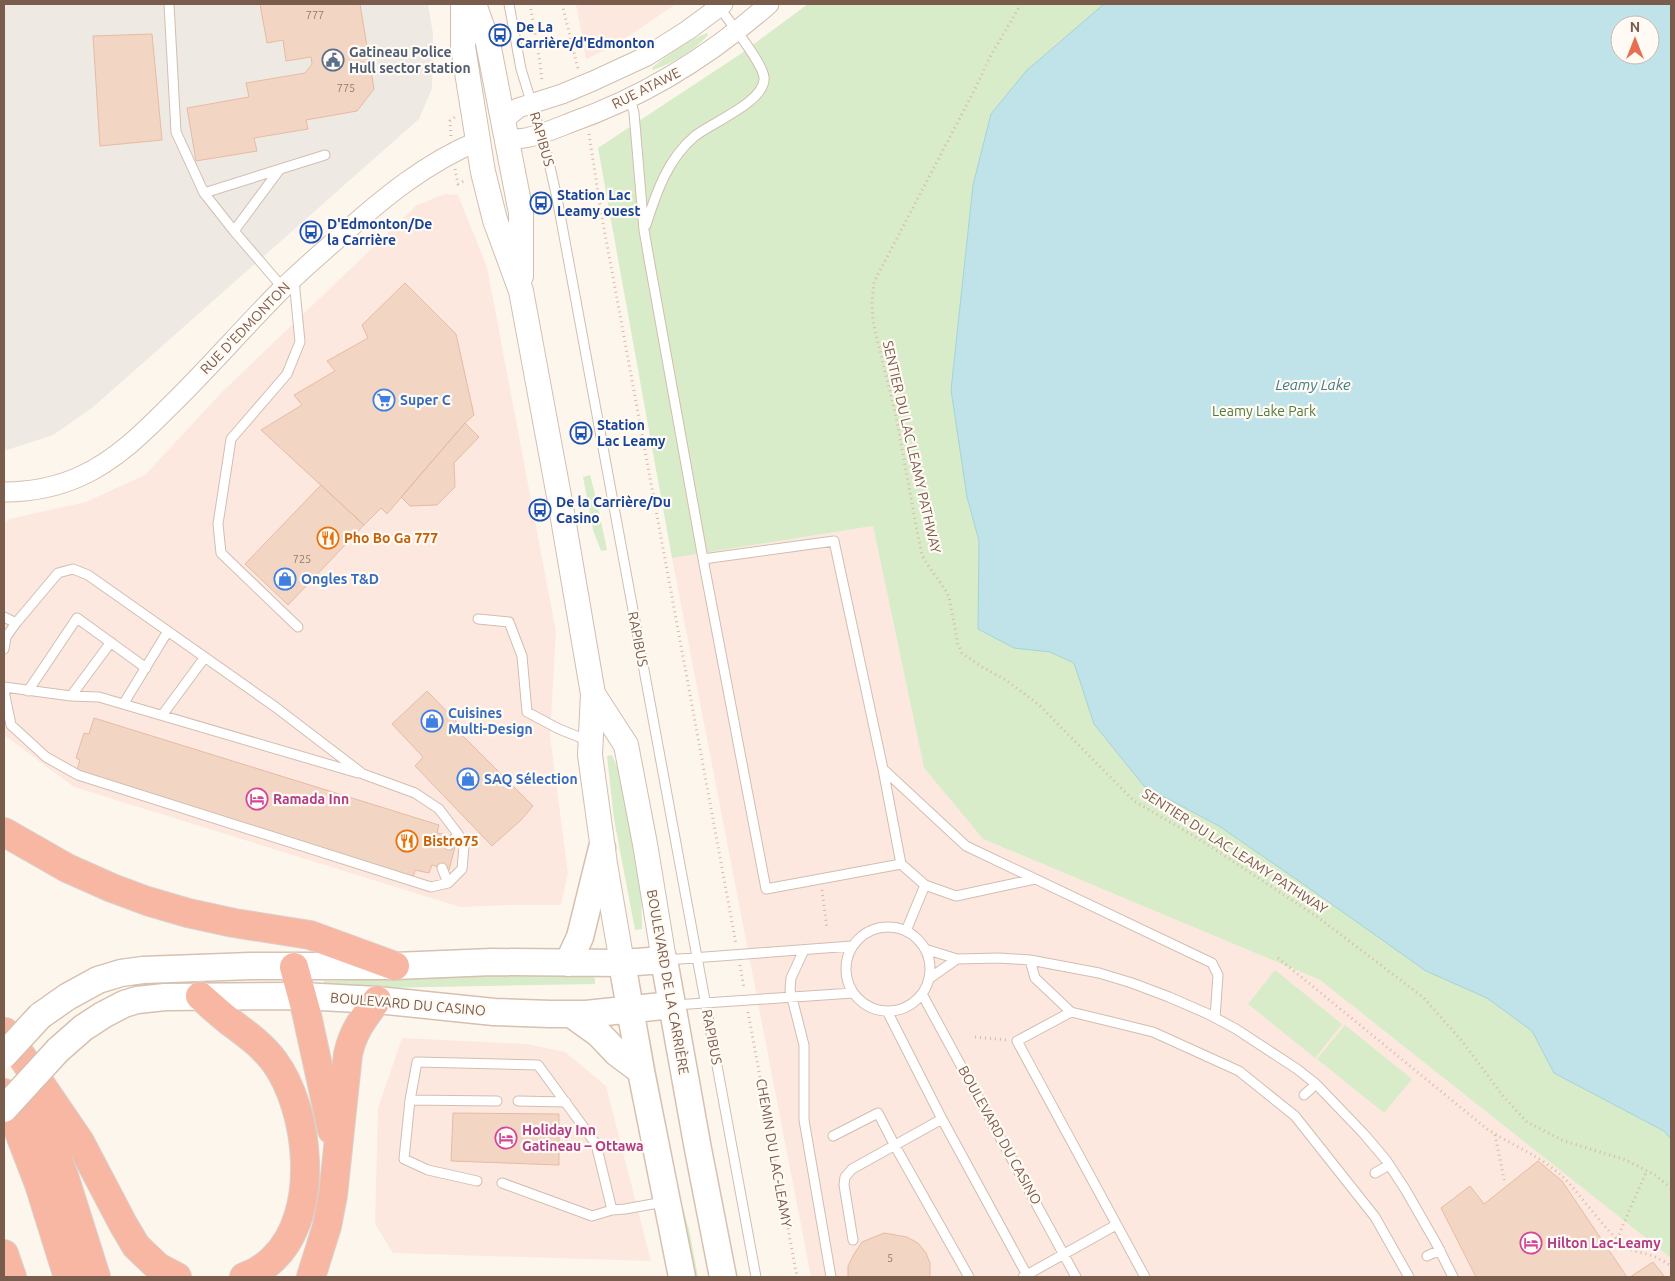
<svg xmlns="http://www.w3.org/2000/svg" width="1675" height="1281" viewBox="0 0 1675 1281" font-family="Ubuntu,sans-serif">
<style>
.commercial{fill:#fde8e0}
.industrial{fill:#efe9e4}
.green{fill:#d8ecc9;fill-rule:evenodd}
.water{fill:#bfe3e8;stroke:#a5d3da;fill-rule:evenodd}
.building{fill:#f3d5c3;stroke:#e6bba3}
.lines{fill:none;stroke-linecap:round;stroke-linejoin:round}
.service-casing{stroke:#d1beb0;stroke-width:11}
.minor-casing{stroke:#d1beb0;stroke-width:21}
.tertiary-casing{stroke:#d1beb0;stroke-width:26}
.secondary-casing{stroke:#d6c0b0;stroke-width:29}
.motorway-casing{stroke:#dad1cd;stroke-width:30}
.path{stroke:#d9b8a5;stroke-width:3;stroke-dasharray:1 4;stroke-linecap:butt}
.service{stroke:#fff;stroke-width:9}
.minor{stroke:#fff;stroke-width:19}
.tertiary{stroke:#fff;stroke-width:24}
.secondary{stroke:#fff;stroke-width:26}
.motorway{stroke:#f7b7a3;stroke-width:28}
.secondary-bridge-casing{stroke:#d6c0b0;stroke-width:29;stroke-linecap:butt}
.secondary-bridge{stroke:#fff;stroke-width:26}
.labels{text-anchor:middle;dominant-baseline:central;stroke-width:4.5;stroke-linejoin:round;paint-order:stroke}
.number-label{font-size:11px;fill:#987a6a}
.transit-label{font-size:14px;font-weight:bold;fill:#164399;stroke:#fffaf3;text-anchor:start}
.service-label{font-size:14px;font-weight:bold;fill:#4e5e75;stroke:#fffaf3;text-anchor:start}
.street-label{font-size:14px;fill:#7a5c4d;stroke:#fffaf3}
.shop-label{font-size:14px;font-weight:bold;fill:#366cbe;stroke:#fffaf3;text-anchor:start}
.park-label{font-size:14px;fill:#537a41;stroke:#fffaf3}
.food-label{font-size:14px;font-weight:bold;fill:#c56008;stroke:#fffaf3;text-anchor:start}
.hotel-label{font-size:14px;font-weight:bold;fill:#b23c85;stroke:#fffaf3;text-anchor:start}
.water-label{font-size:15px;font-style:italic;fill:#437c86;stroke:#fffaf3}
</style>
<rect width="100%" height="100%" fill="#fdf6ec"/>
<path class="commercial" d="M576 4H676L614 46 586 59Z
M445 194 458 195 487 267 556 632 550 736 568 873 561 905H511L460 907 74 787 4 735V523L9 519 86 502 145 475 222 392 417 205Z
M873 526 924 768 983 839 1320 980 1671 1258V1277H811L672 558Z
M402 1038 527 1044 565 1052 606 1086 651 1261 393 1253 375 1224 378 1108Z"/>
<path class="industrial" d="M4 4H428L433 34 432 88 419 119 92 408 53 435 4 451Z"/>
<path class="green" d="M808 4H1671V1258L1320 980 983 839 924 768 873 526 672 558 598 148 739 55ZM1620 25H1650V55H1620Z
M707 33 708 35C694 51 673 63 653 70L652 68C668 54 687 41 707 33Z
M590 475 598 506 607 550 601 551 593 530 583 477Z
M612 755 621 776 641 888 642 929 635 930 614 819 607 756Z
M1275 970 1342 1024 1315 1058 1248 1004Z
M562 974 585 975 595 978V984L377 988 324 984V981Z
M1345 1025 1412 1079 1384 1113 1317 1059Z
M646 1038H650L678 1189 690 1234 698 1277H695Z"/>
<path class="water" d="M1104 4H1671V1139L1664 1131 1554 1073 1532 1031 1487 998 1426 971 1306 886 1219 826 1144 786 1094 724 1074 663 1050 652 1014 648 978 629 979 541 967 497 951 390 973 185 991 114 1026 71ZM1620 25H1650V55H1620Z"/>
<path class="building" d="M260 4H360L374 89 357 111 306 120 308 129 254 138 257 151 196 161 187 108 249 97 246 83 305 73 312 64 311 57 286 61 283 40 267 43Z
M152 34 162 140 100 146 93 36Z
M405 283 456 334 474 415 465 423 387 514 381 508 364 525 261 430 302 405 294 395 335 371 327 361 368 338 362 325Z
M465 423 479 437 454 463 455 487 437 505 410 506 401 497Z
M321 485 364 525 288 605 245 564Z
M427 691 457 722 455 728 533 806 521 820 492 846 415 766 423 757 392 724Z
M94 718 439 825 437 833 447 835 444 843 455 847 449 870 432 865 429 873 415 870 413 878 76 773 80 760 76 758 84 733 89 734Z
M453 1113 559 1114V1165L451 1161Z
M1538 1161 1562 1181 1627 1277H1476L1441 1208 1470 1186 1484 1204Z
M884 1233 907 1237 918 1243 926 1253 930 1263V1277H848V1266L854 1254 862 1242Z
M1653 1262 1665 1277H1630Z"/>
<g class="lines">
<g class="service-casing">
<path id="service" d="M169 4 176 132 204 193 234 231 283 288
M509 4 521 69 547 154 557 198 756 1277
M630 98 634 113 644 230 649 259 703 559 766 889 901 864
M204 193 325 155
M646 225C656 193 668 158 695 136 711 123 767 101 764 77 762 62 729 21 719 7
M234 231 280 169
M294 280 300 342 287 374 231 439 218 524 221 553 298 627
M703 559 834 541 883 769 966 846 1212 963 1218 975 1215 1018
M4 617 16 623
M478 619 509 622 522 656 527 712 559 729 589 741
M4 649 6 637 16 623 58 573 73 569 88 575 274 706 363 774 415 793 439 809 458 834 464 846 462 869 448 883 431 887 78 775 46 757 11 725 4 691
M4 687 71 696 99 697 358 773
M28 691 77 618 146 668
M71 696 111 642
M124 703 168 631
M163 714 205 657
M883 769 901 864 925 885 956 896 1035 879
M449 845 458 834
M442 868 448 883
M846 969a42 42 0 1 1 84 0a42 42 0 1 1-84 0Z
M906 931 925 885
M925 949 957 959 999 958 1030 960 1099 973 1132 983 1169 997 1208 1014 1236 1029 1297 1069 1316 1084 1364 1134 1386 1160 1405 1189 1436 1243 1453 1277
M804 950 791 978 790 990 804 1045V1120L831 1277
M666 960 852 946
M1030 960 1035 978 1071 1012
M930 978 957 959
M922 994 1076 1277
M675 1005 853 993
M887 1011 942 1119 1028 1277
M1304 1095 1316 1084
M410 1100 497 1101
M518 1101 566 1102
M833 1136 878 1113 895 1146 969 1277
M1375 1173 1389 1165
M477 1181 428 1170 404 1159 410 1100 417 1062 538 1065 596 1144 612 1210
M502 1183 592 1216 612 1210 625 1209 664 1202
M853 1240 844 1185 845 1177 852 1169 942 1119
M1427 1256 1440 1250
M1023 1277 1116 1225
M1145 1277 1017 1041 1071 1012 1153 1032 1239 1071 1295 1116 1375 1217 1409 1277"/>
</g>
<g class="minor-casing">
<path id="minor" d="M503 121 518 108 562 94 593 81 647 56 688 30 723 4
M507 139C513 139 519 139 525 138 541 135 557 128 572 122 646 96 711 55 769 4
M4 492C30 492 57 487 81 476 116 460 143 433 170 406 209 368 244 327 283 288 302 270 322 252 342 235 384 197 426 163 478 141"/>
</g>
<g class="tertiary-casing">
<path id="tertiary" d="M463 4V47L483 172 495 220 521 291 561 507 593 694 590 755 605 864 622 963
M474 4 488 43 521 213V276
M593 694 626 745 645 844 664 960"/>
</g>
<g class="secondary-casing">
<path id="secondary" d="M568 963 580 937 602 848
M622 963 641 1071 682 1277
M571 1014 599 1034 617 1053 641 1071
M40 1016 67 997 98 980 121 973 143 970 251 966H395L492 962 622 963 664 960 698 1149 723 1277
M58 1050 83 1028 103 1015 124 1004 137 1000 165 997 302 996 377 1000 494 1012 550 1014H586L672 1005"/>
</g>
<g class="motorway-casing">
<path id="motorway" d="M4 832 67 868 112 888 147 901 188 913 234 923 310 935 395 966
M294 967 306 1011 332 1130
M200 996C209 1004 219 1013 229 1021 245 1033 261 1044 274 1061 310 1110 321 1214 273 1259 265 1267 255 1273 244 1277
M5 1032 80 1142 123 1224 136 1246 158 1267 177 1277
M32 1092 65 1179 96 1277
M4 1093 39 1184 68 1277
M4 1254 12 1277
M311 1277 327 1226 333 1195 348 1054C353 1031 363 1019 377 1000"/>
</g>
<path class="path" d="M530 4 540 63 542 82
M562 4 578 69
M1021 4 990 57 974 91 874 282 872 302 873 322 896 416 919 541 922 555 927 564 945 589 949 597 958 644 962 653 982 667 1006 680 1038 704 1134 801 1199 839 1319 918 1424 998 1462 1041 1503 1096 1527 1122 1564 1141 1626 1160 1655 1175 1671 1188
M589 134 601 212 736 944
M451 136 450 121 455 117
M455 169 458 184 466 180
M822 890 827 929
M1278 958 1487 1129C1513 1146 1544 1157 1567 1181 1587 1203 1603 1228 1626 1247 1631 1251 1640 1252 1647 1254 1656 1257 1664 1261 1671 1266
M740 965 744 989
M748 1012 797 1277
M975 1037 1007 1040
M1495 1135 1505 1184
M1617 1239 1647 1170"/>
<use href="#service" class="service"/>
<use href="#minor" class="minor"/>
<use href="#tertiary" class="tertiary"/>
<use href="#secondary" class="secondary"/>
<use href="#motorway" class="motorway"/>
<g class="secondary-bridge-casing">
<path id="secondary-bridge" d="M4 1055 40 1016
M4 1109 58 1050"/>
</g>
<use href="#secondary-bridge" class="secondary-bridge"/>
</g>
<defs>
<g id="bus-ring" transform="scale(1.125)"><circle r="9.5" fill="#fffaf3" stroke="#1a4fb4" stroke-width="1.5"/><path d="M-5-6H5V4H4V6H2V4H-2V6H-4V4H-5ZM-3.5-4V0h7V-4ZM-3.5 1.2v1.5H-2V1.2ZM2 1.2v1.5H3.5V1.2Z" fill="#1a4fb4"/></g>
<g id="civic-ring" transform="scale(1.125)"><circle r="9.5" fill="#fffaf3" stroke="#5c6f8a" stroke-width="1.5"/><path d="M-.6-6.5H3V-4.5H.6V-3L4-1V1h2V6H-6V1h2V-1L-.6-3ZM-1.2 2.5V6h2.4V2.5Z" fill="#5c6f8a"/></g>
<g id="supermarket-ring" transform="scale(1.125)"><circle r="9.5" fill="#fffaf3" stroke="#3f7fe0" stroke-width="1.5"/><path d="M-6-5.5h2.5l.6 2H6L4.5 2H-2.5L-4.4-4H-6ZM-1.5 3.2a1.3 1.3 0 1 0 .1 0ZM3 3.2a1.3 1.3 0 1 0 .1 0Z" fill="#3f7fe0"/></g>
<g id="restaurant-ring" transform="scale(1.125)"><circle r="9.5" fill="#fffaf3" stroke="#e8710a" stroke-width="1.5"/><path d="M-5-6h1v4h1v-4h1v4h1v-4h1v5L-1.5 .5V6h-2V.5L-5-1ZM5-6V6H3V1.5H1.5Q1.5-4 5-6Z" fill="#e8710a"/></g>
<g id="shop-ring" transform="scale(1.125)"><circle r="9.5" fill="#fffaf3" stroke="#3f7fe0" stroke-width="1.5"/><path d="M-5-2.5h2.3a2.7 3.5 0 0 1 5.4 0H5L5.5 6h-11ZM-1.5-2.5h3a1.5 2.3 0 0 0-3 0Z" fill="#3f7fe0"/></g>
<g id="hotel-ring" transform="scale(1.125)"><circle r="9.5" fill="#fffaf3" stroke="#d1479c" stroke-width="1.5"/><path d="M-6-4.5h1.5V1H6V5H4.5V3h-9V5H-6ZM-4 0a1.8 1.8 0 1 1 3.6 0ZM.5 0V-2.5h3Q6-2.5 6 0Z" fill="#d1479c"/></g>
</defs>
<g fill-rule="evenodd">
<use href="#bus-ring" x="500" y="35"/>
<use href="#civic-ring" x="333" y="60"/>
<use href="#bus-ring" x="541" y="203"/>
<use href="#bus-ring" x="311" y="232"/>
<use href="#supermarket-ring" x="384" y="400"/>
<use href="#bus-ring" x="581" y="433"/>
<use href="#bus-ring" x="540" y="510"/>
<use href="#restaurant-ring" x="328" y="538"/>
<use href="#shop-ring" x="285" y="579"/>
<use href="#shop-ring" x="432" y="721"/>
<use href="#shop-ring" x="468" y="779"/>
<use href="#hotel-ring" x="257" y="799"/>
<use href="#restaurant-ring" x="407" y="841"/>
<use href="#hotel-ring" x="506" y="1138"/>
<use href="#hotel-ring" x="1531" y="1243"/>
</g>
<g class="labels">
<g class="number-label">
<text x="315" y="15">777</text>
<text x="346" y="88">775</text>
<text x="302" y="559">725</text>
<text x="890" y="1258">5</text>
</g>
<g class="transit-label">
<text x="516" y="27">De La<tspan x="516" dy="16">Carrière/d'Edmonton</tspan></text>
<text x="557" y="195">Station Lac<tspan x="557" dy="16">Leamy ouest</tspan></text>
<text x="327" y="224">D'Edmonton/De<tspan x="327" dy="16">la Carrière</tspan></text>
<text x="597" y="425">Station<tspan x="597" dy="16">Lac Leamy</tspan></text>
<text x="556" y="502">De la Carrière/Du<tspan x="556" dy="16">Casino</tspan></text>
</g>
<g class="service-label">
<text x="349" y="52">Gatineau Police<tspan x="349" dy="16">Hull sector station</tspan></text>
</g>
<g class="street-label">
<text transform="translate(646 88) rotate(-27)">RUE ATAWE</text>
<text transform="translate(542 139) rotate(74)">RAPIBUS</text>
<text transform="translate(245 328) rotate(-46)">RUE D'EDMONTON</text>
<text transform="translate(912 447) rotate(77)">SENTIER DU LAC LEAMY PATHWAY</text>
<text transform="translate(638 639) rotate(79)">RAPIBUS</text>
<text transform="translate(1235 851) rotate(33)">SENTIER DU LAC LEAMY PATHWAY</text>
<text transform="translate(668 982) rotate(80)">BOULEVARD DE LA CARRIÈRE</text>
<text transform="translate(408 1004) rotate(5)">BOULEVARD DU CASINO</text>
<text transform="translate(712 1037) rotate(79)">RAPIBUS</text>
<text transform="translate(1000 1135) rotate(61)">BOULEVARD DU CASINO</text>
<text transform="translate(774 1153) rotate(80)">CHEMIN DU LAC-LEAMY</text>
</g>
<g class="shop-label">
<text x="400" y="400">Super C</text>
<text x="301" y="579">Ongles T&amp;D</text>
<text x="448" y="713">Cuisines<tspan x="448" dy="16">Multi-Design</tspan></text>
<text x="484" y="779">SAQ Sélection</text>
</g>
<g class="park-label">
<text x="1264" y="411">Leamy Lake Park</text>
</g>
<g class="food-label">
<text x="344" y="538">Pho Bo Ga 777</text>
<text x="423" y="841">Bistro75</text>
</g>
<g class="hotel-label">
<text x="273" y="799">Ramada Inn</text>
<text x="522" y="1130">Holiday Inn<tspan x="522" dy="16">Gatineau – Ottawa</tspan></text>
<text x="1547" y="1243">Hilton Lac-Leamy</text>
</g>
<g class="water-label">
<text x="1313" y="384">Leamy Lake</text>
</g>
</g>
<rect width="1675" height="1281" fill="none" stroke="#7a5c4d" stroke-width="10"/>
<g transform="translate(1635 40)"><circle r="24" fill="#fffaf3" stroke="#cabbb1"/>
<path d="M0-4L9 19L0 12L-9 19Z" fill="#e76f51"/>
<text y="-8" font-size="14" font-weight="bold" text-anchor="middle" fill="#7a5c4d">N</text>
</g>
</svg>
